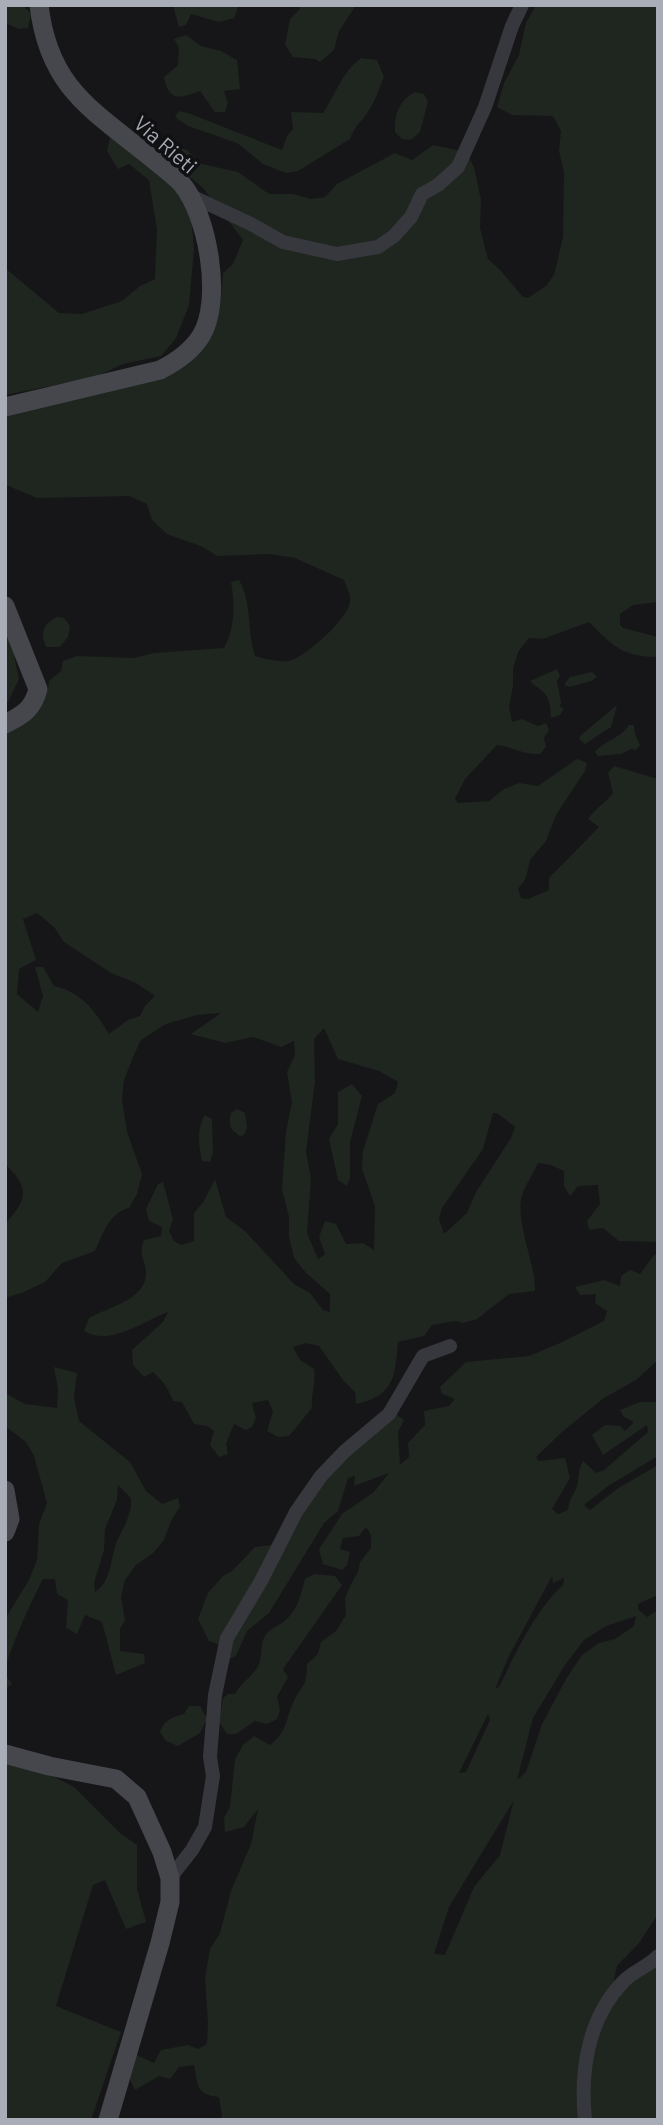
<svg xmlns="http://www.w3.org/2000/svg" width="663" height="2125" viewBox="0 0 663 2125" font-family="Barlow,sans-serif">
<style>
.green{fill:#1e261f;fill-rule:evenodd}
.lines{fill:none;stroke-linecap:round;stroke-linejoin:round}
.street{stroke:#37383d;stroke-width:14}
.secondary{stroke:#45474d;stroke-width:19}
.labels{text-anchor:middle;dominant-baseline:central;stroke-width:7;stroke-linejoin:round;paint-order:stroke}
.street-label{font-size:21px;fill:#a8adb8;stroke:#111113}
</style>
<rect width="100%" height="100%" fill="#161618"/>
<path class="green" d="M5 5H23L31 14 28 28 19 29 5 23Z
M173 5H239L234 18 219 22 191 14 186 25 179 27Z
M298 5H356L339 31 334 50 320 62 315 59 293 57 285 45 290 19 300 9Z
M536 5H658V602L633 605 620 614V625L623 628 658 637V657C622 657 613 646 589 622L543 639 529 638 518 652 513 669V686L509 707 512 722 522 719 538 726 546 723 549 730 544 738 546 747 540 754C525 755 512 747 497 745L465 779 455 799 458 803 489 801 504 789 519 783 538 786 577 759 587 763 585 771 556 815 546 841 530 860 526 878 518 889 521 898 528 899 549 890V878L599 827 588 819C595 808 606 803 613 793L608 773 614 766 658 779V1242L619 1241 603 1228 589 1230 587 1221 600 1204 598 1185 578 1186 570 1196 564 1186V1171L551 1165 538 1163C534 1173 527 1182 523 1192 513 1219 536 1262 535 1291L509 1294 477 1319 463 1323 456 1321 432 1325 424 1336 398 1342C395 1377 394 1396 356 1404L355 1392 343 1380 319 1346 306 1343 293 1347 300 1360 314 1369C316 1383 311 1394 312 1408L289 1436 278 1437 267 1431 273 1411 268 1400 252 1403 256 1418 252 1427 246 1430 234 1424 226 1444 228 1454 219 1457 210 1445 214 1431 207 1426 194 1424 182 1402 173 1401C168 1388 163 1381 153 1372L144 1377 133 1365 132 1350 163 1322 168 1312C143 1321 110 1347 84 1331L89 1318C108 1307 147 1300 146 1272 145 1258 138 1256 144 1240L161 1236 162 1227 149 1221 146 1209 158 1184 163 1182 173 1219 169 1231 174 1241 181 1245 194 1241V1213L204 1201 215 1179 226 1217 245 1231 294 1284 310 1293 323 1310 330 1312V1294L306 1273 294 1258 289 1237V1217L282 1190 286 1132 292 1102 287 1072 295 1055 294 1041 281 1047 253 1037 225 1043 191 1034 221 1013 197 1015 166 1024 141 1040 133 1057 124 1080 122 1099 127 1132 142 1174 137 1194 129 1208C109 1213 103 1234 95 1251L62 1263 45 1282 24 1292 5 1298V1224C27 1199 31 1189 5 1164V731C25 718 47 708 49 681L61 671 63 661 77 656 134 658 154 653 224 648C235 628 235 604 231 582L239 580C252 601 247 631 255 656 265 659 277 662 288 661 304 659 350 617 350 601 351 595 346 586 344 580L295 558 269 554 217 556 203 547 167 534 152 520 147 504 129 496 37 498 6 485 5 415 205 346C221 324 221 299 223 273L233 264 243 240 203 188 165 156 176 146 187 150 202 164 238 172 269 194H293L311 199 325 197 337 184 395 153 412 160 433 145 466 152 474 167 481 200 480 228 488 259 501 271 523 297 528 298 546 286 554 275 563 237 564 172 559 151 561 131 553 116 512 115 497 107 504 83 519 55 526 23ZM37 913 54 927 64 942 111 973 136 983 155 996 145 1006 140 1016 128 1020 109 1034C94 1010 83 993 54 986L43 967H35L43 996 38 1012 17 994 19 969 36 960 23 919ZM324 1028 338 1059 379 1071 398 1082 395 1093 378 1104 363 1151 362 1169 375 1206 374 1250 363 1243 346 1244 336 1224 325 1221 319 1237 325 1254 318 1259 307 1233 311 1179 306 1152 315 1081 314 1039ZM493 1113H497L515 1127 511 1138 476 1192 467 1213 444 1234 439 1219 442 1208 483 1149Z
M186 35 201 46 221 51 237 60 240 89 224 91 228 103 225 112H215L200 91C180 98 169 103 164 77L178 65 179 48 174 39Z
M361 58 377 60 384 77C379 88 376 100 369 110 363 121 354 126 350 139L298 171 286 173 263 164 237 143 188 126 175 117 179 111 188 113 282 150 287 136 293 129 291 112 323 113C336 94 342 72 361 58Z
M415 92 424 94 428 102 420 132 411 140 402 139 395 132C394 115 399 100 415 92Z
M110 137 169 179 191 215 194 249 189 305 176 338 161 356 123 364 95 377 5 395V268L59 313 82 314 122 301 140 286 155 279 157 230 149 180 129 164 118 169 107 151Z
M57 617 64 618 70 626 68 637 60 647H46C40 632 43 624 57 617Z
M5 635 11 641 19 679 8 702 5 703Z
M557 669 560 676 557 681 561 702 560 706 564 709 560 715 551 718C550 709 551 701 545 694 540 688 535 687 530 681Z
M592 672 597 677 591 681 570 687 564 685 570 677Z
M617 705 611 727 585 744 580 740V736Z
M629 725H634L635 734 640 745 636 750 631 749 621 754 598 756 595 752C605 740 621 738 629 725Z
M352 1084 362 1096 350 1142V1178L347 1186 338 1180 329 1139 338 1124V1092Z
M237 1109 245 1113 247 1127 244 1135 240 1136C230 1130 228 1124 231 1113Z
M205 1115 212 1119 213 1152 210 1162 202 1161C199 1146 196 1129 205 1115Z
M658 1254V1360L636 1380 604 1398 562 1432 536 1457 539 1461 565 1458 570 1478 552 1509 558 1514 568 1510C569 1500 572 1497 576 1489 580 1479 577 1471 583 1461L596 1473 604 1470 648 1432 647 1425 603 1455 592 1435 605 1425 620 1426 625 1431 634 1422 624 1417 620 1410 640 1402H658V1456L608 1486 584 1505 590 1510 617 1489 658 1465V1534L655 1538 658 1537V1595L638 1604V1609L647 1617 658 1610V1914L639 1943 617 1966 614 1980 625 1985 658 1963V2120H219L222 2116 219 2097C196 2095 198 2085 194 2065L179 2067 170 2079 159 2076 135 2090 128 2076 134 2054 154 2063 161 2050 188 2045 198 2049 207 2044 208 2023 205 1978 210 1949 220 1933 231 1891 251 1844 258 1809 244 1827 225 1832 224 1818 230 1807 235 1759 243 1745 254 1736 270 1745C288 1731 285 1719 294 1701 304 1681 306 1689 307 1664L318 1654 321 1642 336 1631 346 1615 345 1599 350 1586 358 1572 360 1562 371 1548V1535L366 1527 359 1536 343 1538 340 1549 350 1552 347 1565 342 1570 323 1564 319 1549 342 1514 374 1492 389 1473 354 1486 355 1476 348 1478 338 1511 324 1523 269 1613 247 1631 236 1656 229 1659 223 1646 209 1641 198 1619 208 1593 223 1576 232 1571 255 1547 271 1545 290 1525 326 1460 333 1455 396 1414 404 1420 398 1432 400 1465 409 1457 408 1443 425 1425 424 1411 449 1406 455 1399 442 1394 440 1387 466 1362 529 1356 560 1343 604 1321 607 1311 595 1303 596 1294 580 1295 575 1287 604 1280 620 1286 621 1276 630 1270 640 1274 654 1255ZM552 1576 553 1583 564 1578 563 1585C535 1611 516 1652 499 1687L495 1689 509 1656ZM636 1616 634 1626 615 1639 599 1643 582 1655 566 1679 542 1724 526 1772 517 1780 533 1718 565 1665 584 1640 606 1626ZM488 1714 490 1720 466 1772 459 1773ZM514 1800 500 1855 474 1887 445 1955 434 1954 449 1907Z
M54 1367 77 1373 74 1397 79 1421 130 1462 146 1491 162 1504 178 1498 180 1506 171 1521 164 1540 153 1553 136 1565 125 1580 121 1597 125 1620 120 1629V1651L144 1654 145 1663 116 1675 102 1622 85 1615 77 1634 66 1628 68 1600 57 1594 55 1579H43C35 1594 3 1661 6 1674 7 1678 10 1681 12 1684L5 1689V1619L29 1580 37 1560 39 1524 47 1503 34 1456 26 1442 5 1426V1393L25 1404 57 1408 58 1389ZM118 1485 131 1498C132 1515 124 1526 117 1541 110 1559 112 1581 95 1592L94 1583 104 1550 105 1529 117 1500Z
M314 1574 335 1576 342 1585 283 1669 288 1677 277 1697 280 1710 277 1719 267 1724 255 1721 236 1734H227L219 1722 223 1698 228 1694H235C242 1681 253 1677 259 1664 263 1654 259 1641 268 1632 272 1628 278 1626 282 1623 298 1611 300 1597 305 1579Z
M189 1706H200L207 1719 200 1733 178 1746 166 1741 160 1732C164 1720 172 1717 184 1714Z
M5 1762 45 1772 74 1787 120 1833 137 1845V1889L146 1922 126 1929 105 1880 93 1885 56 2006 121 2032 91 2120H5Z"/>
<g class="lines">
<path class="street" d="M189 195 251 224 283 242 337 254 378 247 394 236 411 217 422 194 438 185 458 167 485 107 512 26 522 5
M170 1878 192 1850 205 1827 213 1776 210 1757 215 1695 227 1638 261 1581 296 1512 321 1476 345 1451 389 1414 423 1356 450 1346
M585 2120C580 2071 588 2018 623 1982 633 1971 648 1967 658 1956"/>
<path class="secondary" d="M5 407 160 370C176 362 191 352 201 336 223 301 208 214 181 183 170 172 156 162 144 152 87 107 48 83 39 5
M5 606 38 689C33 709 23 715 5 724
M5 1490 10 1519 5 1532
M5 1754 49 1766 116 1779 137 1797 162 1852 170 1878V1902L160 1943 108 2120"/>
</g>
<g class="labels">
<g class="street-label">
<text transform="translate(166 144) rotate(41)">Via Rieti</text>
</g>
</g>
<rect width="663" height="2125" fill="none" stroke="#a8adb8" stroke-width="14"/>
</svg>
